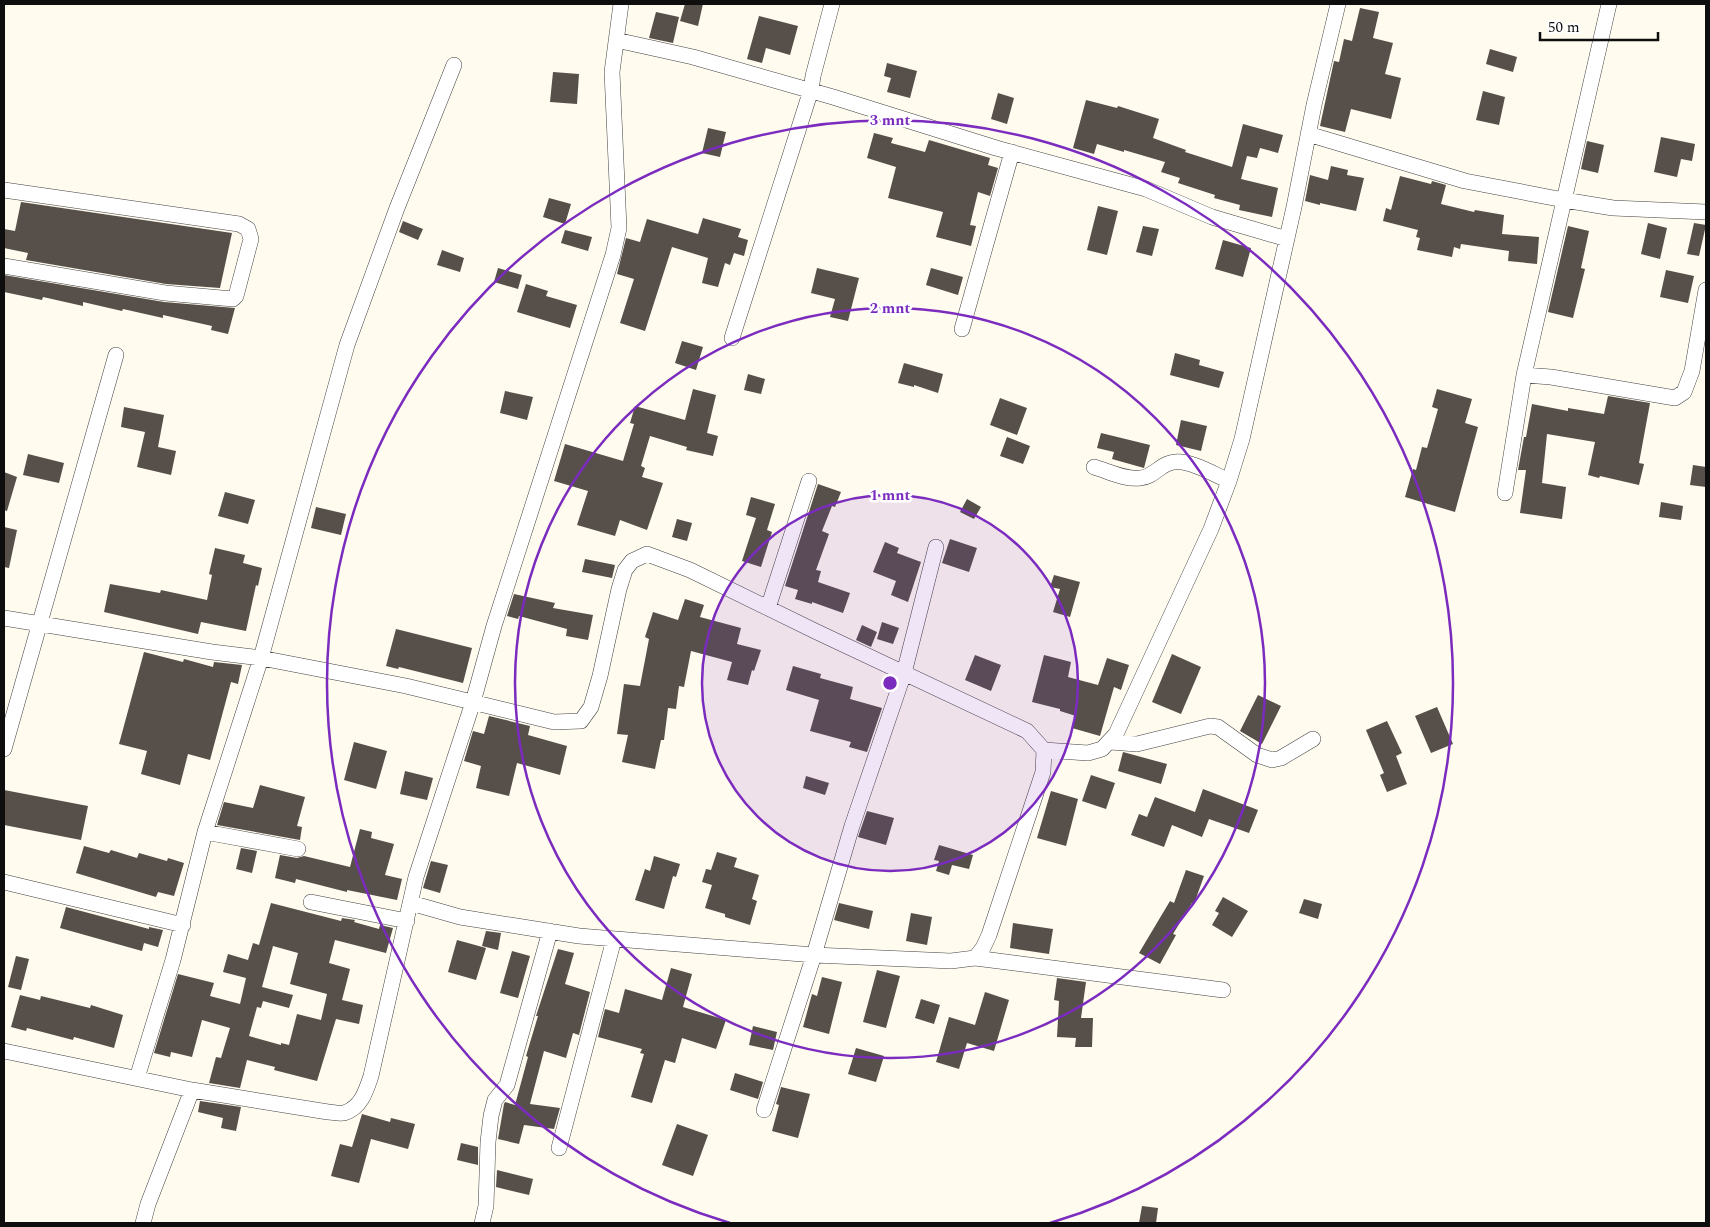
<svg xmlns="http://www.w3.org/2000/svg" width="1710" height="1227" viewBox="0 0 1710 1227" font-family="Spectral,serif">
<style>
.building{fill:#574f4a;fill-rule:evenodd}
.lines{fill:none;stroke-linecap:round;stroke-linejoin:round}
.minor-casing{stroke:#414141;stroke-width:16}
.minor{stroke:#fff;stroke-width:15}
.ring{fill:none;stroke:#7b2cbf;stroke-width:2.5}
.centre{fill:#7b2cbf;stroke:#fff;stroke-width:2.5}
.ring-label{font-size:15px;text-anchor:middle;font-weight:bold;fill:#7b2cbf;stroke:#fff;stroke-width:5;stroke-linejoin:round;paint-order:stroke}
</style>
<rect width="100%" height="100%" fill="#fffbef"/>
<path class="building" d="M685 4H703L698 26 680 21Z
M1360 8 1379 12 1373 38 1393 43 1385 74 1401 78 1391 119 1351 109 1345 132 1320 126 1334 61 1339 62 1344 39 1352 41Z
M656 12 679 17 673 43 649 38Z
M759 16 798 26 790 55 766 48 762 63 747 59Z
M1490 49 1517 57 1513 72 1486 64Z
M887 63 917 71 910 98 887 92 891 78 884 76Z
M553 72 579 74 577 104 550 102Z
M1483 91 1505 97 1499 125 1476 120Z
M998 93 1014 98 1007 124 991 119Z
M1086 100 1117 108 1118 106 1159 119 1153 138 1186 150 1185 152 1232 167 1243 124 1283 135 1278 153 1260 148 1257 158 1247 156 1241 179 1278 188 1272 217 1239 210 1240 205 1214 198 1215 195 1178 183 1180 178 1161 172 1165 162 1124 150V152L1097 144 1094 154 1073 148Z
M708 128 726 132 720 157 702 153Z
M874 133 893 138 891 143 925 152 929 140 990 158 988 165 998 168 990 196 978 192 970 225 976 226 971 246 936 237 943 212 888 198 896 167 867 158Z
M1661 137 1695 144 1692 161 1681 159 1677 177 1654 172Z
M1587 141 1604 145 1598 173 1581 169Z
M1331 166 1348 170 1347 175 1364 178 1356 211 1320 203V205L1305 201 1310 175 1328 180Z
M1400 176 1431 184 1432 181 1446 185 1441 204 1474 212 1475 210 1504 215 1502 234 1539 237 1537 264 1508 261 1509 251 1461 244 1460 249 1454 247 1452 257 1417 250 1420 238 1416 237 1418 230 1383 221 1386 208 1391 210Z
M549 198 571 204 565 224 543 217Z
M21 202 232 233 220 288 166 284 26 260 28 253 4 248V229L15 231Z
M1098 206 1118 211 1107 255 1087 250Z
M703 218 741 229 738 237 748 240 744 256 734 253 730 265 725 263 718 287 702 283 708 258 672 247 645 331 620 323 634 279 617 274 626 238 640 242 647 219 698 234Z
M403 221 423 229 418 240 399 232Z
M1648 223 1667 228 1660 259 1641 254Z
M1694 223 1706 225 1699 256 1687 254Z
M1143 226 1159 229 1152 256 1136 252Z
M1568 226 1589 231 1581 268 1585 269 1573 318 1548 312Z
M565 230 592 237 588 251 561 243Z
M1223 240 1251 248 1243 277 1215 269Z
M442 250 464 258 460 272 437 265Z
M498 268 522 275 518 289 494 282Z
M817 268 859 278 848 321 830 317 835 299 811 293Z
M931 268 963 277 958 295 926 285Z
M1666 270 1694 276 1688 303 1660 297Z
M4 275 164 302 235 308 228 334 211 330 212 326 163 315V318L123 309 122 311 83 302V306L43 297 42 300 4 292Z
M526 284 548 291 546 296 577 305 570 328 517 312Z
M682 341 703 347 696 370 675 363Z
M1175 353 1200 360 1199 365 1224 372 1219 388 1170 375Z
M904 363 943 374 938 393 914 385V387L898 383Z
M748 374 765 379 761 394 744 390Z
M693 389 716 395 707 433 718 436 713 456 686 450 687 447 650 436 641 466 645 468 642 477 663 483 647 530 620 520 615 536 577 525 588 491 554 481 565 444 623 461 634 424 630 423 635 406 685 420Z
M1437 389 1472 399 1465 423 1478 427 1455 512 1405 497 1413 469 1416 470 1422 447 1427 448 1438 409 1432 407Z
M505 391 533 397 527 420 500 413Z
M1608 396 1650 403 1639 463 1644 464 1639 485 1600 476 1599 478 1588 475 1595 442 1547 434 1542 483 1566 487 1562 519 1520 513 1526 470H1518L1524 437H1526L1532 404 1568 411V408L1604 414Z
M1000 398 1027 408 1017 435 990 425Z
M124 407 164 415 158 447 176 451 171 475 137 467 145 432 121 427Z
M1181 420 1207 426 1201 451 1176 445Z
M1101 433 1150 445 1144 468 1112 459 1114 452 1097 448Z
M1007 437 1030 446 1023 464 1000 456Z
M28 454 64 463 59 483 23 475Z
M1693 465 1706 467V487L1690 485Z
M4 472 17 477 7 511 4 510Z
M818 484 841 492 835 507 832 506 822 531 829 534 816 570 821 571 818 582 850 593 843 613 812 602V604L795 599 798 590 785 586Z
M225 492 255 500 248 524 218 516Z
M751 497 775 504 767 530 772 532 761 567 742 561 756 518 746 515Z
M967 499 981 507 974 519 960 512Z
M1661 502 1683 506 1681 520 1659 517Z
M316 507 346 514 341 535 311 528Z
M677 519 692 523 687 541 672 537Z
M4 527 17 530 9 568 4 567Z
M950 539 977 548 969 572 942 563Z
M885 542 899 548 897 553 921 562 908 602 891 595 896 581 873 572Z
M215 548 245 555 243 563 262 568 258 586 256 585 246 631 201 622 198 634 104 612 110 584 160 593 161 590 207 600 212 575 209 574Z
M585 559 615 565 612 578 582 572Z
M1054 575 1080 582 1070 617 1053 612 1060 589 1050 587Z
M514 594 555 603 553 608 593 615 588 640 566 636 567 629 519 616 518 619 507 616Z
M685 599 704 605 700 617 741 628 737 644 761 650 754 671 752 670 748 685 727 680 732 662 691 651 684 687 679 686 676 709 668 708 664 740H661L655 769 622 762 628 735 617 734 624 684 640 686 649 639 645 637 653 612 678 620Z
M882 622 899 628 893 644 877 639Z
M862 625 877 632 871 647 856 640Z
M396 629 472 648 463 683 399 667 398 669 386 666Z
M144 652 183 662 184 659 213 667 214 662 242 665 238 684 231 682 210 760 188 754 180 785 141 774 147 751 119 744Z
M1172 654 1201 667 1181 714 1152 702Z
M975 655 1001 665 991 691 965 680Z
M1044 655 1071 662 1068 677 1098 685 1107 658 1129 665 1121 690 1114 687 1100 736 1072 728 1076 716 1060 711V709L1032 702Z
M793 666 821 674 820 678 853 687 850 699 882 708 867 752 849 747 851 742 810 731 819 700 786 690Z
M1258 695 1281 706 1262 744 1240 731Z
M1437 707 1453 744 1431 753 1415 716Z
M489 716 530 726 528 735 567 746 560 775 517 763 509 796 476 788 481 766 464 761 473 731 484 734Z
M1387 721 1402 753 1396 756 1407 784 1387 792 1380 775 1384 773 1366 730Z
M354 742 387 751 376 789 344 780Z
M1123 752 1167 764 1161 784 1118 771Z
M405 771 433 778 427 800 400 794Z
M1091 775 1115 783 1106 809 1082 801Z
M806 776 829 783 825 795 803 788Z
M260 785 305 797 297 826 302 827 300 840 217 825 224 802 253 808Z
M1203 789 1258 810 1249 833 1209 819 1202 837 1172 825 1164 847 1131 835 1139 814 1147 817 1155 797 1195 812Z
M4 790 88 806 81 840 4 825Z
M1051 791 1078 799 1066 846 1037 838Z
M867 811 894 818 886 845 858 837Z
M360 829 372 832 371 838 394 844 385 875 402 879 397 900 347 890V892L296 879 295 883 275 878 280 855 297 858 304 856 350 867Z
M939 845 973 855 969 869 952 865 949 875 936 871 939 861 934 860Z
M84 846 109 853 111 850 137 858 139 853 167 861 168 858 184 863 174 896 158 892 156 897 76 873Z
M241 848 257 851 252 873 236 869Z
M717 852 737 858 734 867 759 875 752 899 757 901 750 925 725 917V914L705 908 712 885 702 882 706 869 711 870Z
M654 856 680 864 676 877 673 876 664 909 635 900 645 869 650 871Z
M431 861 448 865 440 893 423 888Z
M1186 870 1204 876 1194 904 1192 903 1173 934 1176 935 1160 964 1139 953 1170 901 1174 903Z
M1223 897 1248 911 1232 937 1212 925 1219 913 1215 911Z
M1304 899 1322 904 1318 919 1299 913Z
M271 903 341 921 342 918 355 920 354 922 379 929 380 925 393 928 386 953 335 940 329 963 350 969 342 1000 363 1005 359 1024 336 1019 317 1081 274 1070 275 1067 247 1060 240 1088 209 1083 216 1057 221 1058 230 1028 202 1020 192 1057 171 1052 170 1057 154 1053 178 974 214 983 210 996 240 1004 246 978 223 972 228 954 248 960 253 943 259 945ZM273 946 298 953 290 984 327 994 321 1020 297 1014 289 1045 281 1043V1045L249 1036 257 1007 261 1008 263 1001 289 1008 293 995 262 987Z
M839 903 873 911 869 929 834 920Z
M66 907 149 929V927L163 930 158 947 144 943 142 951 60 928Z
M911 913 932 917 927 945 906 941Z
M1013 923 1053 929 1049 954 1010 948Z
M486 931 501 933 498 950 482 946Z
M457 940 486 948 476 980 448 972Z
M558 949 574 953 565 984 590 992 579 1035 573 1033 566 1058 544 1051 530 1104 560 1108 554 1129 524 1125 519 1144 498 1139 504 1104 505 1102 515 1105 528 1057 526 1056 538 1016H536Z
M512 951 530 956 518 998 500 993Z
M16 956 29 959 21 990 8 987Z
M671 968 692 974 683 1007 726 1020 716 1049 682 1038 675 1063 665 1060 652 1103 631 1097 644 1054 640 1053 642 1049 598 1037 605 1009 619 1013 625 989 662 1000Z
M877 970 900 976 886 1028 863 1022Z
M822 977 842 982 829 1034 803 1027 812 994 817 996Z
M1057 978 1086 982 1081 1018H1093L1092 1047H1075L1076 1038 1057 1037 1059 1001 1054 1000Z
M985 992 1009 1000 994 1051 967 1043 959 1069 936 1062 949 1017 975 1025Z
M20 995 40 1000 41 996 90 1008 91 1005 123 1015 114 1048 74 1037 73 1040 27 1028 26 1031 11 1027Z
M921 999 940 1005 934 1024 915 1018Z
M753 1026 777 1032 773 1050 749 1045Z
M856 1048 884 1056 876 1082 848 1074Z
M735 1073 763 1082 758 1099 730 1090Z
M781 1087 810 1094 798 1138 772 1131 779 1105 776 1104Z
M200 1101 241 1107 236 1131 221 1128 223 1118 198 1112Z
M362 1114 390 1122 391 1118 415 1124 408 1149 371 1139 359 1183 331 1176 340 1144 352 1147Z
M677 1124 708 1135 693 1176 662 1165Z
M461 1143 478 1147V1165L457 1160Z
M497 1170 533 1179 529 1195 496 1187Z
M1142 1206 1158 1208 1156 1223H1139Z"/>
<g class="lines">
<g class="minor-casing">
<path id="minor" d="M616 40 693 57 833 97 996 148 1146 189 1212 217 1287 239
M1308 134 1465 181 1564 200 1613 208 1706 212
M4 190 239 224 248 229 251 239 236 296 233 299 165 293 4 266
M962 329 1012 152
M732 338 811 90 813 76 832 4
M1524 375 1609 4
M1094 467C1108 471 1125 480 1140 478 1156 477 1162 459 1182 462 1198 464 1215 475 1229 481
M1505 493 1524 375 1551 377 1675 398 1684 392 1692 371 1706 290
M768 608 809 481
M4 618 212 652 261 658 406 686 554 722 581 721 591 707 600 676 619 589 625 570 632 561 647 554 690 570 817 632 1027 731 1044 750 1043 772 989 935 983 948 975 958 951 961 814 955 579 936 460 917 411 903
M1110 742 1137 744 1210 726 1218 727 1257 755 1272 760 1281 758 1313 739
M4 749 116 355
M1044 750 1088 753 1102 749 1116 734 1211 529 1229 481 1242 439 1294 207 1314 105 1338 4
M205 832 298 849
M4 882 183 925
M311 902 407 921
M975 958 1223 990
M4 1051 192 1090 328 1112C333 1112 339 1114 344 1113 361 1108 366 1091 371 1076L416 877 473 702 494 626 613 255 619 228 612 72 621 4
M137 1078 173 960 205 832 261 658 347 345 397 208 454 65
M764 1110 814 955 852 826 904 673 936 547
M559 1148 614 939
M143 1223 148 1204 192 1090
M482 1223 486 1206 488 1142 491 1116 495 1100 507 1085 550 931"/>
</g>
<use href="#minor" class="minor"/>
</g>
<circle cx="890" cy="683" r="188" fill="#7b2cbf" fill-opacity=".12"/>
<g class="ring">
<circle cx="890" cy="683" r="188"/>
<circle cx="890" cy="683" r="375"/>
<path d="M730 1223A563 563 0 1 1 1050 1223"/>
</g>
<circle cx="890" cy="683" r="8" class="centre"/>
<g class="ring-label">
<text x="890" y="125">3 mnt</text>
<text x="890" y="313">2 mnt</text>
<text x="890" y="500">1 mnt</text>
</g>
<rect width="1710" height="1227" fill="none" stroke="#0e0e0e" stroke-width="10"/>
<path d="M1540 32v8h118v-8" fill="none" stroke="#0e0e0e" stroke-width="2.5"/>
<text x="1548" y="32" font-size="15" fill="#0e0e0e" stroke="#ffffff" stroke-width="4" paint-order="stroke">50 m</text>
</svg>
